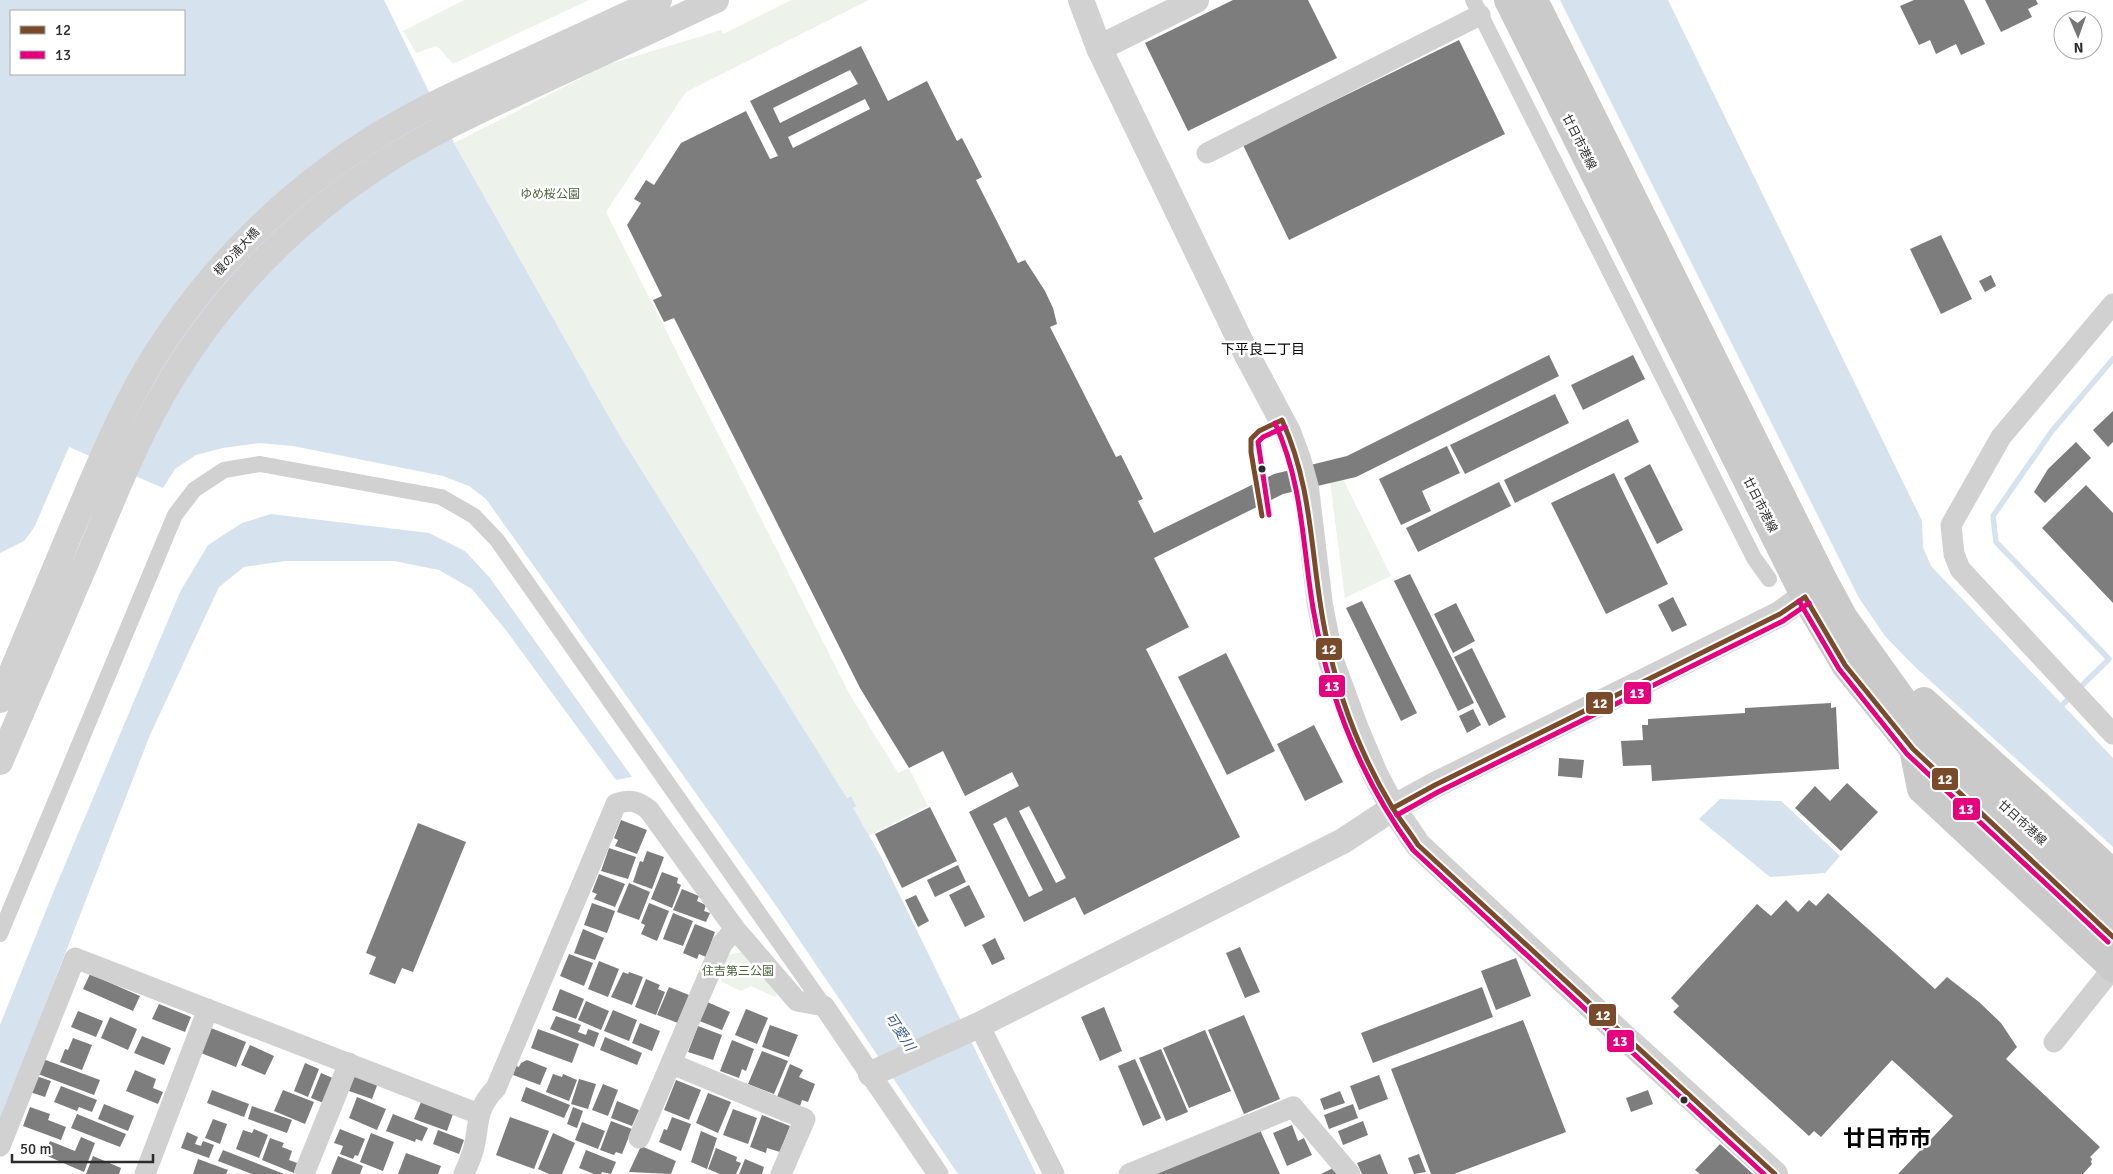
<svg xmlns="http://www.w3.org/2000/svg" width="2113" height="1174" viewBox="0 0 2113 1174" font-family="Signika,'Noto Sans JP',sans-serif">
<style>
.green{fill:#edf3eb}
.water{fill:#d7e2ef;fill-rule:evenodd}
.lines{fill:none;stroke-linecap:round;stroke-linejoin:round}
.stream{stroke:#d7e2ef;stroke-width:5.5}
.building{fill:#7d7d7d;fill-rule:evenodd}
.pedestrian{stroke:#d1d1d1;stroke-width:16}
.minor{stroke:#d1d1d1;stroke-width:21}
.tertiary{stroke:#d1d1d1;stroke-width:26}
.secondary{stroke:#cacaca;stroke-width:28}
.bus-1-casing{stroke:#fff;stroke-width:9}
.bus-2-casing{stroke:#fff;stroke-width:9}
.bus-1{stroke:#7a4b2a;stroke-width:5}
.bus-2{stroke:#e5007d;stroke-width:5}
.bus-dot{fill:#2c2c2c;stroke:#fff;stroke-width:2}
.labels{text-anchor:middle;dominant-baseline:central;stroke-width:5;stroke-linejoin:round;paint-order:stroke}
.street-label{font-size:12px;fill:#2c2c2c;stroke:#fff}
.park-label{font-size:12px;fill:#49643c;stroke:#fff}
.neighbourhood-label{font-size:14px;fill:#000;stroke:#fff}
.water-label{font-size:14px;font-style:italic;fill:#3f6089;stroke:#fff}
.town-label{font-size:22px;font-weight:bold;fill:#000;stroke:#fff}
.line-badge{stroke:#fff;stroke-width:2}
.badge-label{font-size:14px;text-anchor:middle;font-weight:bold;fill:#fff}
</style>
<rect width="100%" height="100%" fill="#fff"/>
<path class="green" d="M464 0H589L453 64 437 46 416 53 403 31Z
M791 0H869L686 92 606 212 849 693 898 773 909 768 928 806 868 836 853 808 850 796 847 798 617 431 454 143 607 65 721 30 723 34Z
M1342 477 1391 576 1345 598 1330 482Z
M742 952 777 994 775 997 751 986 741 991 722 982 719 975 728 955Z"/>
<path class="water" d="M0 0H384L454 143 617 431 847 798 851 796 856 806 853 808 879 853 1036 1174H958L777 907 486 499 469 486 443 476 293 446 259 443 223 448 196 455 175 469 163 488 69 447 34 528 24 541 0 553ZM11 11H184V74H11Z
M1560 0H1668L1922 521 1923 547 1931 566 2113 758V847L1915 667 1885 636 1859 598Z
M271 514 429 533 465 551 490 578 632 777 616 780 505 629 472 589 439 570 394 561H285L244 567 219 587 150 735 0 1121V1025L53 893 180 592 208 545 242 523Z
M1720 799 1781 801 1840 856 1825 873 1770 877 1699 819Z"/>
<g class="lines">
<path class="stream" d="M2057 710 2109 659 1996 542 1993 516 2052 431 2113 359"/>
</g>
<path class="building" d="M1233 0H1308L1337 58 1188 131 1145 43Z
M1914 0H1964L1985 44 1961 55 1956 44 1936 54 1930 40 1919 45 1900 6Z
M1985 0H2036L2038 4 2028 9 2032 17 2001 32Z
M1459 40 1505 134 1289 240 1243 145Z
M861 46 888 101 927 81 957 141 962 138 982 177 976 180 1018 263 1025 260 1045 291 1053 308 1057 324 1050 327 1116 457 1121 455 1143 499 1138 501 1154 533 1274 474 1347 456 1549 355 1559 376 1356 477 1283 494 1154 558 1189 627 1146 649 1240 837 1084 915 1075 897 1024 922 969 812 1019 786 1012 772 965 796 943 751 909 768 860 688 674 318 664 322 653 300 662 296 627 225 641 203 634 199 646 180 654 185 681 143 746 111 770 159 778 156 750 101ZM850 70 858 84 780 123 773 108ZM865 99 870 109 793 148 788 137ZM1029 806 1066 878 1056 883 1019 811ZM1006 817 1043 890 1029 897 993 824Z
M1941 235 1972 299 1941 314 1910 249Z
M1991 275 1996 286 1985 292 1979 281Z
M1633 355 1645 379 1583 410 1571 385Z
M1555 394 1569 423 1465 474 1450 445Z
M2113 411V442L2108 447 2093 430Z
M1628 419 1639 442 1515 503 1504 480Z
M2076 442 2091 458 2045 503 2034 492 2048 469Z
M1447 446 1460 473 1422 491 1431 511 1401 525 1379 479Z
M1650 464 1683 530 1657 544 1624 478Z
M1614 473 1668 584 1606 614 1551 503Z
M1499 482 1511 506 1418 552 1406 528Z
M2086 485 2113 513V603L2042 528Z
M1410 574 1474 703 1458 711 1394 581Z
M1673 597 1687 625 1672 632 1658 605Z
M1362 601 1417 713 1401 721 1346 608Z
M1456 603 1475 641 1453 653 1434 614Z
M1472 648 1506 717 1489 726 1454 657Z
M1226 653 1275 751 1227 775 1178 677Z
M1831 703V708L1836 707 1839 769 1652 781 1651 765 1623 766 1621 741 1643 740 1642 725H1648V719L1745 713V708Z
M1473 709 1481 725 1467 733 1459 716Z
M1314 725 1343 782 1305 801 1277 744Z
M1559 758 1584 760 1582 778 1558 776Z
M1847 783 1878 812 1841 851 1795 808 1815 786 1830 801Z
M930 807 957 861 902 888 875 834Z
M621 820 647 830 637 854 615 846 618 840 614 838Z
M418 823 466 842 413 972 402 968 395 984 369 974 376 957 366 953Z
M609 848 636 857 628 879 601 871Z
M647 851 664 857 652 889 633 882 640 861 643 862Z
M958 865 966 882 935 897 927 880Z
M662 872 678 878 677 883 681 885 672 908 651 899Z
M599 874 625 884 615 907 594 899 597 894 592 892Z
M629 883 650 892 639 920 617 912Z
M969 885 985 917 965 927 949 895Z
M682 889 699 896 697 901 706 905 704 911 710 913 706 922 673 910Z
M1828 893 1935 989 1947 977 1979 1002 2001 1023 2017 1047 2006 1059 2100 1147 2090 1157 2092 1159 2091 1162 2092 1164 2083 1174H1898L1953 1116 1892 1060 1821 1137 1814 1131 1809 1136 1673 1012 1679 1006 1671 998 1757 904 1771 916 1786 900 1798 912 1809 900 1816 906Z
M916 895 929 921 918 927 905 900Z
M592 903 615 911 607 933 584 925Z
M649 903 669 911 657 941 641 934 645 925 641 923Z
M673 913 693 921 683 946 663 939Z
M695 924 715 932 706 957 699 954 697 959 683 953Z
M583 929 604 938 595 960 574 953Z
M995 938 1005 959 992 965 982 945Z
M1240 947 1260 992 1245 998 1226 953Z
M569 954 593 963 584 986 560 976Z
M1516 958 1531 996 1496 1010 1481 971Z
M599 961 619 969 608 997 588 989Z
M623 972 628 974 629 972 643 977 632 1005 611 997Z
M90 974 140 996 133 1011 83 989Z
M646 979 660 985 658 989 665 992 656 1015 635 1007Z
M669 987 689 995 678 1023 657 1015Z
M1482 987 1493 1017 1373 1063 1361 1033Z
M560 989 584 999 576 1019 552 1010Z
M586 1001 609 1011 601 1030 578 1020Z
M705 1001 730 1012 722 1030 697 1020Z
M159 1004 191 1017 185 1032 152 1019Z
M1104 1007 1122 1051 1100 1061 1081 1017Z
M746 1009 768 1018 757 1044 735 1035Z
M613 1010 637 1020 629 1041 604 1031Z
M78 1011 103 1021 96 1037 71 1027Z
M1244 1015 1280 1099 1244 1114 1208 1030Z
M556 1016 581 1025 578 1032 586 1035 588 1029 599 1033 594 1047 550 1029Z
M110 1017 137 1029 128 1050 101 1038Z
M1523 1020 1566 1132 1454 1174H1431L1391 1069Z
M640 1023 660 1031 652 1051 632 1043Z
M770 1025 798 1035 789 1057 762 1047Z
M698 1026 722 1035 713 1060 688 1052Z
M211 1028 246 1042 236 1067 201 1053Z
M538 1029 579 1044 572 1063 531 1048Z
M1205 1030 1231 1091 1189 1108 1163 1048Z
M142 1036 171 1048 164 1065 134 1053Z
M605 1037 642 1053 637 1065 600 1050Z
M73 1038 92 1045 82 1070 60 1062 65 1049 68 1050Z
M732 1040 754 1049 746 1071 742 1069 739 1078 720 1071Z
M250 1045 274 1056 265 1075 241 1065Z
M1161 1049 1188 1112 1166 1121 1139 1058Z
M762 1051 788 1061 774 1094 748 1084Z
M43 1059 100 1080 94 1095 38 1074Z
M1135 1059 1161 1118 1143 1126 1118 1066Z
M527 1060 547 1068 540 1085 513 1075 516 1066 519 1067 521 1063Z
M305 1063 319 1069 308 1097 294 1091Z
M790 1064 803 1070 799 1077 815 1084 808 1102 802 1100 800 1106 777 1097Z
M135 1070 156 1079 153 1088 163 1092 158 1104 126 1091Z
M321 1073 335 1079 326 1104 311 1098Z
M355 1074 378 1083 372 1099 349 1091Z
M553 1074 562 1077 563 1074 577 1080 569 1101 546 1092Z
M1379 1075 1388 1099 1359 1110 1350 1086Z
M36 1076 51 1081 45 1097 30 1092Z
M579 1079 596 1084 588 1109 571 1104Z
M676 1080 701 1090 689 1120 664 1110Z
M603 1084 618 1090 608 1116 592 1110Z
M61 1086 97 1100 92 1112 79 1107 77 1111 54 1102Z
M526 1087 570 1105 564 1118 521 1101Z
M212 1090 249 1104 244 1117 207 1103Z
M283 1090 314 1102 305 1124 274 1111Z
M1648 1090 1653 1104 1631 1112 1626 1098Z
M1340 1091 1345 1103 1324 1110 1320 1099Z
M708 1093 731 1102 718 1133 696 1123Z
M357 1097 386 1109 377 1130 349 1118Z
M617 1101 639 1110 632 1126 611 1118Z
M421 1102 453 1114 447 1131 414 1119Z
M104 1104 134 1116 128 1131 98 1119Z
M1353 1104 1358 1118 1329 1129 1324 1115Z
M252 1106 292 1120 287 1133 248 1119Z
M30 1107 50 1114 48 1120 66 1127 61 1140 23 1126Z
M573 1107 583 1111 577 1128 567 1124Z
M733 1109 757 1118 748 1144 723 1135Z
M77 1114 126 1134 120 1147 71 1128Z
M393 1114 428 1128 422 1141 416 1139 415 1142 386 1131Z
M762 1115 790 1126 780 1152 767 1148 766 1153 750 1147Z
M510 1117 549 1131 534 1169 496 1155Z
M672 1117 691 1124 681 1151 659 1142 664 1129 667 1130Z
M213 1119 227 1124 220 1144 205 1138Z
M611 1121 632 1129 622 1154 616 1152 614 1155 600 1150Z
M1363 1121 1368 1135 1343 1145 1338 1131Z
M582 1122 605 1131 598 1149 575 1140Z
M1292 1125 1298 1141 1304 1138 1312 1155 1287 1166 1273 1133Z
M254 1129 268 1135 259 1158 236 1149 243 1130 252 1133Z
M340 1129 365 1139 358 1156 355 1155 353 1159 340 1154 343 1146 334 1143Z
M438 1130 464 1140 459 1154 433 1144Z
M1260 1130 1280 1174H1156Z
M701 1131 717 1138 707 1169 691 1162Z
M187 1132 198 1137 195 1144 201 1146 203 1141 214 1145 209 1158 181 1148Z
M371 1133 394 1142 383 1171 360 1162Z
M553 1133 575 1143 562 1174H549L538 1169Z
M81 1137 95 1143 84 1172 45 1155 50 1141 75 1151Z
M270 1138 284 1143 282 1147 292 1151 289 1160 297 1163 294 1173 262 1160Z
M1720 1144 1753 1174H1700L1695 1170Z
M641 1146 676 1161 671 1174 629 1172Z
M716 1148 737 1157 736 1161 741 1163 736 1174H720L708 1169Z
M223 1150 284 1174H252L218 1161Z
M586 1150 616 1162 611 1174 602 1172 601 1174H594L579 1168Z
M406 1153 441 1166 438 1174H398Z
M1380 1154 1388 1174H1362L1357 1163Z
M1419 1154 1426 1172 1414 1174 1408 1158Z
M93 1156 121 1168 119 1174H86Z
M338 1156 363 1166 360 1174H331Z
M198 1159 228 1170 226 1174H193Z
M745 1159 764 1167 762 1174H739Z
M1337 1166 1342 1174H1321Z"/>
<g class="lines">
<path class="pedestrian" d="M1473 0 1754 558 1769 579
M0 934 175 515 194 490 224 470 260 464 441 497 474 516 497 540 824 1006"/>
<path class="minor" d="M1207 153 1480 15
M2113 304 2001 437 1951 525 1954 554 1960 569 2113 734
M979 1025 1054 1174
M2054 1042 2113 968
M672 1064 805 1119 781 1174
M639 1138 722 944 735 929
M0 1146 75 958 479 1114
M145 1174 208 1009
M304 1174 349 1063
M464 1174C468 1165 472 1156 474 1147 480 1121 475 1110 496 1088L616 804C630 799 638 801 649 810L735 929 797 1001 824 1006 938 1174
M1129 1174 1293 1107 1350 1174"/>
<path class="tertiary" d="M1081 0 1099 48 1247 355 1288 432 1298 459 1306 488 1320 605 1331 661 1356 729 1375 774 1393 808 1418 845 1621 1034 1775 1174
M1099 48 1196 0
M0 700C24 643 48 585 72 528 95 475 116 422 145 372 203 273 287 190 385 131 423 108 463 90 503 72 555 48 607 24 659 0
M0 762C29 695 58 627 87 560 108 511 127 461 152 414 203 316 280 232 371 171 418 139 470 115 521 91 586 60 651 30 716 0
M871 1074 979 1025 1343 841 1393 808 1435 785 1780 614 1822 583"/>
<path class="secondary" d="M1508 0 1805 597 1845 665 1913 749 1961 796 2113 937
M1534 0 1824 581 1844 618 1912 713 1978 783 2113 906
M1924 701 2113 873
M1913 749 1921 789 2113 968"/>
<g class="bus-1-casing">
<path id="bus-1" d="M1282 420C1314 491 1310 557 1325 631 1337 692 1360 754 1392 807 1400 820 1410 832 1418 845L1775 1174
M1262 516 1251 452V439L1259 431 1282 420
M1805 597 1845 665 1913 749 2113 937
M1393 808 1435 785 1780 614 1805 597"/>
</g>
<g class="bus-2-casing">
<path id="bus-2" d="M1275 423C1303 485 1302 542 1313 608 1328 695 1361 779 1413 850L1764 1174
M1269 515 1258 442 1263 437 1285 427
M1799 601 1839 669 1907 754 2108 942
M1397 815 1438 792 1783 621 1809 603"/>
</g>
<use href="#bus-1" class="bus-1"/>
<use href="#bus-2" class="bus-2"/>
</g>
<g class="bus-dot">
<circle cx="1262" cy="469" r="4.5"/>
<circle cx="1684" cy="1100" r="4.5"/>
</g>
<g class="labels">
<g class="street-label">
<text transform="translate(1579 142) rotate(63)">廿日市港線</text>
<text transform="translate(237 252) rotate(-47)">榎の浦大橋</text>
<text transform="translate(1760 505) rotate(63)">廿日市港線</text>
<text transform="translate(2022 823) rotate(42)">廿日市港線</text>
</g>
<g class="park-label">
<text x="550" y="194">ゆめ桜公園</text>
<text x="738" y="971">住吉第三公園</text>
</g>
<g class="neighbourhood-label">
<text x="1263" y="349">下平良二丁目</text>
</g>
<g class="water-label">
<text transform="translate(900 1032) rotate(57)">可愛川</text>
</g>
<g class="town-label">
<text x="1887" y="1138">廿日市市</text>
</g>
</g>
<g class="line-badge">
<rect x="1315" y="637" width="28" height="24" rx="5" fill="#7a4b2a"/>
<rect x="1318" y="674" width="28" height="24" rx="5" fill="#e5007d"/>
<rect x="1623" y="681" width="29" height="24" rx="5" fill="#e5007d"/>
<rect x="1585" y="691" width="29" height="24" rx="5" fill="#7a4b2a"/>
<rect x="1931" y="767" width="28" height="24" rx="5" fill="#7a4b2a"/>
<rect x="1952" y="797" width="29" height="24" rx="5" fill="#e5007d"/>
<rect x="1588" y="1003" width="29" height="24" rx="5" fill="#7a4b2a"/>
<rect x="1606" y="1029" width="29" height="24" rx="5" fill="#e5007d"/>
</g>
<g class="badge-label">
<text x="1329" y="654">12</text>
<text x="1332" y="691">13</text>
<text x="1637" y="698">13</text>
<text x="1600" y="708">12</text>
<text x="1945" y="784">12</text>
<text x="1966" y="814">13</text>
<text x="1603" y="1020">12</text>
<text x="1620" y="1046">13</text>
</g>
<rect x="10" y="10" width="175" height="65" fill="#ffffff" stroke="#ababab"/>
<rect x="20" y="26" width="25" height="8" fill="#7a4b2a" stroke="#ababab"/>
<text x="55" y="35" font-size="15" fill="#2c2c2c">12</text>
<rect x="20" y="51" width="25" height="8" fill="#e5007d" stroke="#ababab"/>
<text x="55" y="60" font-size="15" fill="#2c2c2c">13</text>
<g transform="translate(2078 35) rotate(178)"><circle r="24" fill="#ffffff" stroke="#ababab"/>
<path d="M0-4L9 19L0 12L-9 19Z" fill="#767676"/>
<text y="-8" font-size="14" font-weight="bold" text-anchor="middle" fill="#2c2c2c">N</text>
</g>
<path d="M12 1154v8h141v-8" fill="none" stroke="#2c2c2c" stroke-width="2.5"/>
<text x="20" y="1154" font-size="15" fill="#2c2c2c" stroke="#ffffff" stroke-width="4" paint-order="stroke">50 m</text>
</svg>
